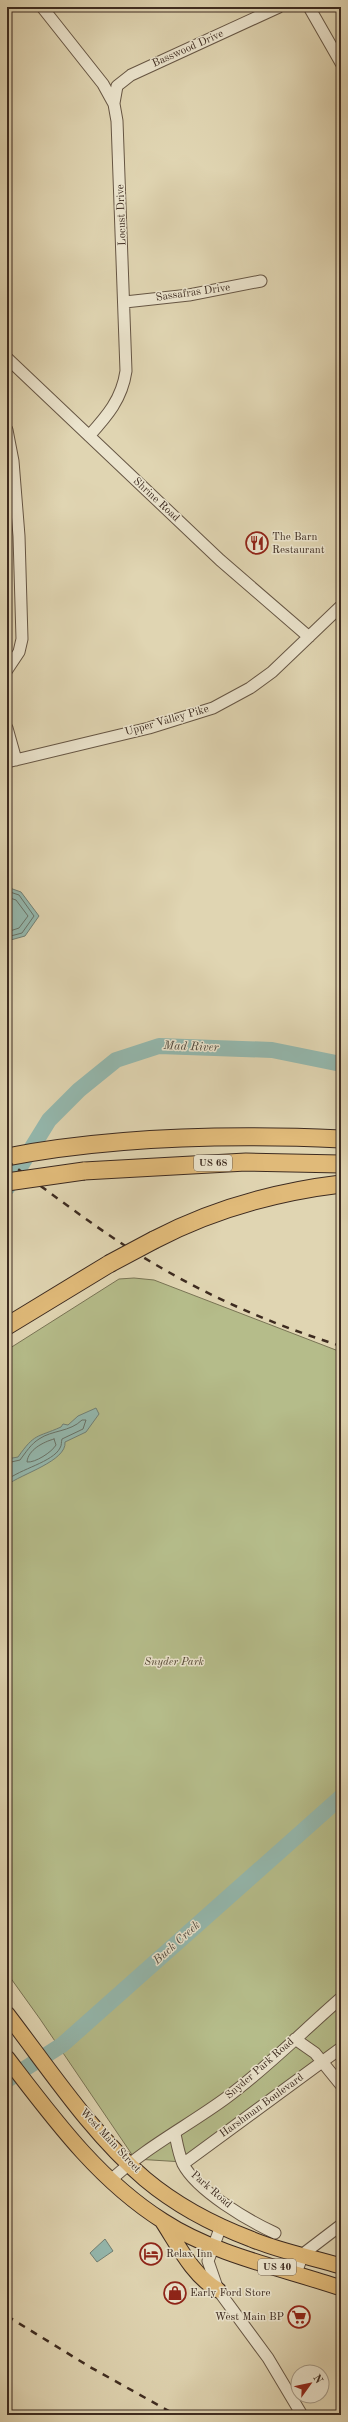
<svg xmlns="http://www.w3.org/2000/svg" width="348" height="2422" viewBox="0 0 348 2422" font-family="'Old Standard TT',serif">
<style>
.green{fill:#b5bc8a;stroke:#797455}
.water{fill:#94b8ae;stroke:#718075}
.lines{fill:none;stroke-linecap:round;stroke-linejoin:round}
.shore{stroke:#687267;stroke-width:1}
.river{stroke:#94b8ae;stroke-width:16}
.minor-casing{stroke:#665644;stroke-width:13}
.major-casing{stroke:#3d2b20;stroke-width:17}
.highway-casing{stroke:#3d2b20;stroke-width:19}
.minor{stroke:#ebe4cd;stroke-width:11}
.major{stroke:#e0ba79;stroke-width:15}
.highway{stroke:#e0ba79;stroke-width:17}
.rail{stroke:#3d2b20;stroke-width:2.5;stroke-dasharray:7 7;stroke-linecap:butt}
.highway-bridge-casing{stroke:#3d2b20;stroke-width:19;stroke-linecap:butt}
.highway-bridge{stroke:#e0ba79;stroke-width:17}
.labels{text-anchor:middle;dominant-baseline:central;stroke-width:3;stroke-linejoin:round;paint-order:stroke}
.shield{fill:#ebe4cd;stroke:#716254;stroke-width:1}
.shield-label{font-size:10px;font-weight:bold;fill:#3d2b20}
.street-label{font-size:11px;fill:#3d2b20;stroke:#ebe4cd}
.poi-label{font-size:11px;fill:#3d2b20;stroke:#ebe4cd;text-anchor:start}
.park-label{font-size:11px;font-style:italic;fill:#554835;stroke:#ebe4cd}
.water-label{font-size:12px;font-style:italic;fill:#4e473c;stroke:#ebe4cd}
</style>
<rect width="100%" height="100%" fill="#e0d5b2"/>
<filter id="stains"><feTurbulence type="fractalNoise" baseFrequency=".005" numOctaves="4"/><feColorMatrix values="0 0 0 0 .2 0 0 0 0 .09 0 0 0 0 .02 0 0 0 .5 -.17"/></filter>
<radialGradient id="worn" r=".72"><stop offset=".6" stop-color="#630" stop-opacity="0"/><stop offset="1" stop-color="#630" stop-opacity=".3"/></radialGradient>
<path class="green" d="M134 1278 154 1280 341 1352V2048L184 2162 135 2159 40 2019 7 1973V1350L119 1279Z"/>
<path class="water" d="M7 887 21 892 39 916 25 936 7 941Z
M96 1408 99 1414 86 1432 65 1442C67 1461 21 1474 7 1485V1459L18 1457C35 1433 36 1438 61 1427L63 1424 68 1425 78 1416Z
M105 2239 113 2251 97 2262 90 2253Z"/>
<g class="lines">
<path class="shore" d="M7 891 19 895 34 916 22 933 7 937
M7 897 16 900 28 916 19 928 7 932
M54 1439 56 1445C52 1452 35 1463 27 1462 28 1450 43 1442 54 1439Z
M7 1463 20 1460C26 1452 31 1444 39 1439 52 1430 70 1432 82 1420H86L83 1429 62 1439C61 1442 62 1445 60 1448 53 1462 20 1469 7 1480"/>
<path class="river" d="M7 1188 49 1120 79 1090 116 1060 159 1046 272 1050 341 1064
M7 2080 62 2045 341 1797"/>
<g class="minor-casing">
<path id="minor" d="M42 7 103 84 114 104 117 121 126 371C122 399 107 416 89 436
M309 7 341 63
M114 103 117 86 131 75 279 7
M125 302 189 295 261 281
M7 358 220 560 309 637
M7 430 13 461 19 536 22 639 19 652 7 670
M7 728 16 760
M7 762 149 728 213 708 250 688 272 672 341 606
M295 2039 315 2053 341 2085
M175 2134C177 2144 179 2155 183 2164 197 2191 249 2221 275 2233
M183 2164 341 2048
M110 2181C144 2148 188 2126 226 2098 267 2068 303 2031 341 1998
M221 2226 208 2261 218 2290 268 2358 302 2415
M296 2273 303 2254 341 2225"/>
</g>
<g class="major-casing">
<path id="major" d="M7 2014C50 2070 91 2133 145 2179 176 2205 214 2225 251 2239 279 2251 311 2257 341 2266
M7 2058C53 2118 98 2180 163 2221 215 2255 282 2268 341 2288
M163 2222C178 2245 193 2276 218 2290"/>
</g>
<g class="highway-casing">
<path id="highway" d="M7 1157C116 1136 230 1134 341 1139
M84 1171 246 1162 341 1164
M154 1240C213 1209 275 1192 341 1184
M7 1326 109 1264"/>
</g>
<use href="#minor" class="minor"/>
<use href="#major" class="major"/>
<use href="#highway" class="highway"/>
<path class="rail" d="M7 1161C56 1197 106 1236 158 1266 216 1300 277 1326 341 1346
M7 2316 90 2367 176 2415"/>
<g class="highway-bridge-casing">
<path id="highway-bridge" d="M7 1182 84 1171
M109 1264 154 1240"/>
</g>
<use href="#highway-bridge" class="highway-bridge"/>
</g>
<defs>
<g id="restaurant-ring" transform="scale(1.15)"><circle r="9.5" fill="#ebe4cd" stroke="#8f2418" stroke-width="1.5"/><path d="M-5-6h1v4h1v-4h1v4h1v-4h1v5L-1.5 .5V6h-2V.5L-5-1ZM5-6V6H3V1.5H1.5Q1.5-4 5-6Z" fill="#8f2418"/></g>
<g id="hotel-ring" transform="scale(1.15)"><circle r="9.5" fill="#ebe4cd" stroke="#8f2418" stroke-width="1.5"/><path d="M-6-4.5h1.5V1H6V5H4.5V3h-9V5H-6ZM-4 0a1.8 1.8 0 1 1 3.6 0ZM.5 0V-2.5h3Q6-2.5 6 0Z" fill="#8f2418"/></g>
<g id="shop-ring" transform="scale(1.15)"><circle r="9.5" fill="#ebe4cd" stroke="#8f2418" stroke-width="1.5"/><path d="M-5-2.5h2.3a2.7 3.5 0 0 1 5.4 0H5L5.5 6h-11ZM-1.5-2.5h3a1.5 2.3 0 0 0-3 0Z" fill="#8f2418"/></g>
<g id="supermarket-ring" transform="scale(1.15)"><circle r="9.5" fill="#ebe4cd" stroke="#8f2418" stroke-width="1.5"/><path d="M-6-5.5h2.5l.6 2H6L4.5 2H-2.5L-4.4-4H-6ZM-1.5 3.2a1.3 1.3 0 1 0 .1 0ZM3 3.2a1.3 1.3 0 1 0 .1 0Z" fill="#8f2418"/></g>
</defs>
<g fill-rule="evenodd">
<use href="#restaurant-ring" x="257" y="543"/>
<use href="#hotel-ring" x="151" y="2254"/>
<use href="#shop-ring" x="175" y="2293"/>
<use href="#supermarket-ring" x="299" y="2317"/>
</g>
<g class="labels">
<g class="shield">
<rect x="194" y="1155" width="38" height="16" rx="3"/>
<rect x="258" y="2259" width="38" height="16" rx="3"/>
</g>
<g class="shield-label">
<text x="213" y="1163">US 68</text>
<text x="277" y="2267">US 40</text>
</g>
<g class="street-label">
<text transform="translate(188 49) rotate(-24)">Basswood Drive</text>
<text transform="translate(122 215) rotate(-92)">Locust Drive</text>
<text transform="translate(193 293) rotate(-8)">Sassafras Drive</text>
<text transform="translate(156 500) rotate(43)">Shrine Road</text>
<text transform="translate(167 721) rotate(-16)">Upper Valley Pike</text>
<text transform="translate(260 2069) rotate(-41)">Snyder Park Road</text>
<text transform="translate(262 2106) rotate(-36)">Harshman Boulevard</text>
<text transform="translate(110 2141) rotate(47)">West Main Street</text>
<text transform="translate(211 2190) rotate(41)">Park Road</text>
</g>
<g class="poi-label">
<text x="272" y="537">The Barn<tspan x="272" dy="13">Restaurant</tspan></text>
<text x="166" y="2254">Relax Inn</text>
<text x="190" y="2293">Early Ford Store</text>
<text x="284" y="2317" text-anchor="end">West Main BP</text>
</g>
<g class="park-label">
<text x="174" y="1662">Snyder Park</text>
</g>
<g class="water-label">
<text transform="translate(191 1047) rotate(2)">Mad River</text>
<text transform="translate(177 1943) rotate(-42)">Buck Creek</text>
</g>
</g>
<rect width="348" height="2422" fill="none" stroke="#e0d5b2" stroke-width="24"/>
<rect x="8" y="8" width="332" height="2406" fill="none" stroke="#3d2b20" stroke-width="2"/>
<rect x="12" y="12" width="324" height="2398" fill="none" stroke="#3d2b20"/>
<g transform="translate(310 2384) rotate(57)"><circle r="19" fill="#ebe4cd" stroke="#a59a88"/>
<path d="M0-3L7 15L0 10L-7 15Z" fill="#8f2418"/>
<text y="-6" font-size="11" font-weight="bold" text-anchor="middle" fill="#3d2b20">N</text>
</g>
<rect width="100%" height="100%" filter="url(#stains)"/>
<rect width="100%" height="100%" fill="url(#worn)"/>
</svg>
